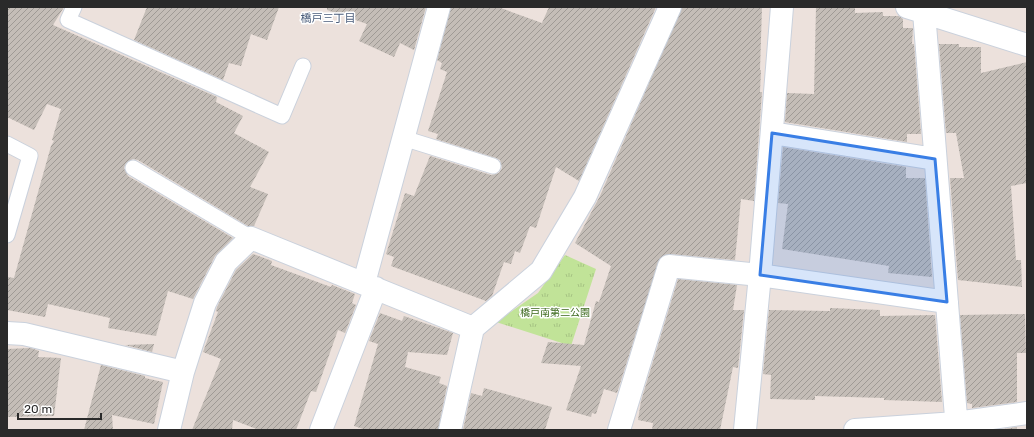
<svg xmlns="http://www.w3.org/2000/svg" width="1034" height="437" viewBox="0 0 1034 437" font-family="Rubik,'Noto Sans JP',sans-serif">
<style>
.grass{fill:url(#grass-tufts)}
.building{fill:url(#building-hatch)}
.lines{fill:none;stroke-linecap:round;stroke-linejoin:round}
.lane-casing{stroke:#cad1dc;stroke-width:17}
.street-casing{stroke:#cad1dc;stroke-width:24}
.lane{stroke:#fff;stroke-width:15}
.street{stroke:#fff;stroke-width:22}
.marked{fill:#397ee5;fill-opacity:0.2;stroke:#397ee5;stroke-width:3;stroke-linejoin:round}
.labels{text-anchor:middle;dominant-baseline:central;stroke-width:3;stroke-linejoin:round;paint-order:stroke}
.park-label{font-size:10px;fill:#3a671a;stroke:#fff}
.neighbourhood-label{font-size:11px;fill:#4a5d7b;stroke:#fff}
</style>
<defs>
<pattern id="grass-tufts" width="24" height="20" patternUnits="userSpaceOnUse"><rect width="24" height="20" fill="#c1e398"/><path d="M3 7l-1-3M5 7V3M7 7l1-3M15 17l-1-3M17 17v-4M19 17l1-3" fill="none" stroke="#a6c383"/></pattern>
<pattern id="building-hatch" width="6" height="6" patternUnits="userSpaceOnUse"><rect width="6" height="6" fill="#c4bdb7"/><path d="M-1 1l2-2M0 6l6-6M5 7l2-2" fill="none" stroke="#9f9a95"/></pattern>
</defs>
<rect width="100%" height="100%" fill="#ece1dc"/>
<path class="grass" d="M565 255 596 269 571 346 496 322 538 293Z"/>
<path class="building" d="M7 7H64L53 25 217 97 216 102 243 116 234 133 269 152 250 187 268 194 254 226H248L138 160 133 159 126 163 124 168 128 176 233 238 215 256 193 299 168 291 156 336 108 328 110 318 48 304 45 317 7 310V277L14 278 51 146 54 141 52 140 61 109 47 104 34 130 7 117Z
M147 7H279L267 40 251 34 241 66 229 63 223 80 134 40Z
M327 7H426L414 50 400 43 394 57 359 41 367 24 327 10Z
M451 7H498L542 23 549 7H656L579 181 556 167 536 228 530 226 520 253 515 251 511 264 504 262 492 296 486 301 391 266 394 257 386 254 405 193 414 196 430 156 491 175 499 173 502 168 500 160 496 158 436 139 438 134 428 131 447 72 440 69 442 63 437 60Z
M682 7H762L760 70H761L760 92H762L754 201 741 199 735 260 670 254 660 258 617 393 604 389 596 414 592 413 591 417 566 410 581 366 541 363 548 342 584 345 596 301 599 302 611 266 575 243 600 196Z
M816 7H855V13L883 12V16H899L903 19V28H913L912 44H914L921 134H907V142L785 122 787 93 814 94Z
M939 44H959V47H981V73L1027 62V183L1011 186 1016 260H1021L1022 287 958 280 950 178H964L956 133H946Z
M783 147 906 167V178H925L932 277 888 273 889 266 782 249 788 204 778 203Z
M253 254 272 261 271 265 331 287 332 285 355 294 352 303 356 305 345 333 338 330 316 392 311 391 296 430H259L233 420 232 430H192L221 359 203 352 218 312 216 311 217 307 236 270Z
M678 279 737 285 733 310H744L738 368 733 367 720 430H652L653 423 638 420 641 401Z
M830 308 880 310V316L935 315 942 402 884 400V398L815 396V400L770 399 771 375 763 374 769 310 830 311Z
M380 313 402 321 404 316 453 333 447 355 408 352 405 367 441 377 439 383 447 386 438 430H366L354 426 378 344 369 341Z
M1025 314 1026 353H1017V402L972 408V404L967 403 960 315Z
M154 344 152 352 125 345Z
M31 348 39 351 38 357 61 358 54 416 7 417V349Z
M101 365 145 376V378L163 382 154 424 112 415 113 430H84Z
M484 388 552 407 545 430H463L471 393 482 396Z
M1017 427V430H996Z"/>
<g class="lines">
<g class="lane-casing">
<path id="lane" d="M74 7 68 20 282 116 303 66
M403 138 493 166
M7 144 30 156 7 235
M133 168 251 238"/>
</g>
<g class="street-casing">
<path id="street" d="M907 7 1027 45
M924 12 957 430
M772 133 935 159
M364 283 439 7
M7 333 24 334 183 372 169 430
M183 372 205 303 226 262 251 238 473 328
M321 430 376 288
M450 430 473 328 541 271 585 197 670 7
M619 430 669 266 760 275 947 302
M745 430 760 275 782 7
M855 430 956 423 1027 413"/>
</g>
<use href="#lane" class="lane"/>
<use href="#street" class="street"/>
</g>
<path class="marked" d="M772 133 935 159 947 302 760 275Z"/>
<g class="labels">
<g class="park-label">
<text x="555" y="313">橋戸南第二公園</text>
</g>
<g class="neighbourhood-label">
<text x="328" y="18">橋戸三丁目</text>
</g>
</g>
<rect width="1034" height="437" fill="none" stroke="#2a2a2a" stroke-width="16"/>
<path d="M18 413v6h83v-6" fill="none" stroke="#2a2a2a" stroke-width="2"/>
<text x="24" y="413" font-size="12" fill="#2a2a2a" stroke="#ffffff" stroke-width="3" paint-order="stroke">20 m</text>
</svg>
